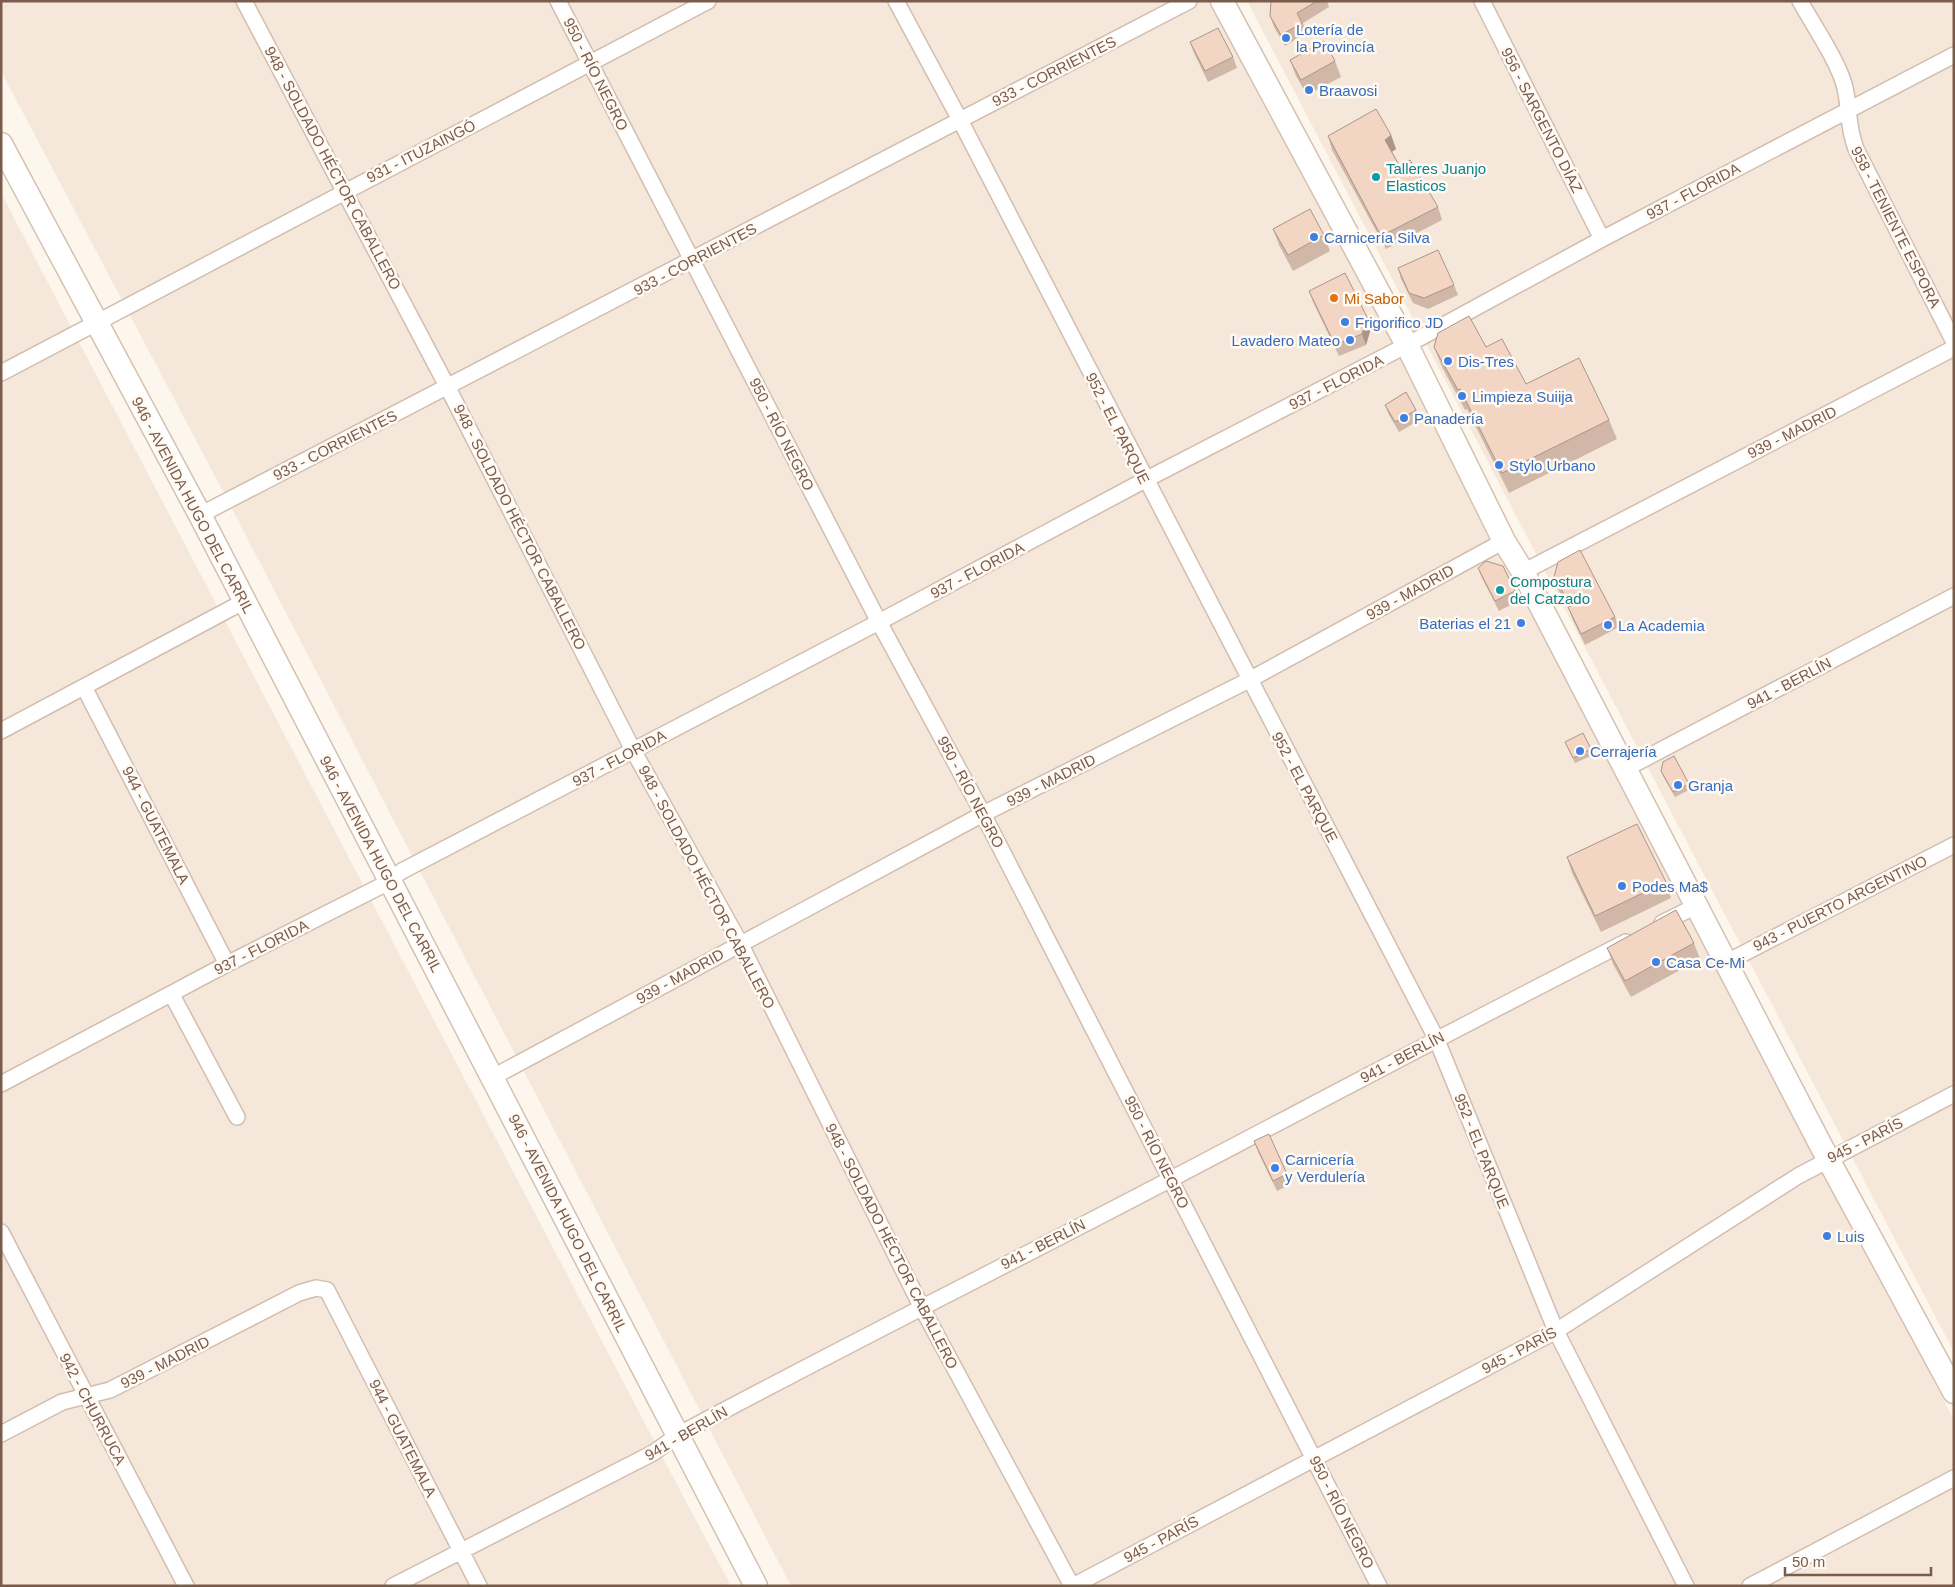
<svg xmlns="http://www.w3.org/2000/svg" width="1955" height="1587" viewBox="0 0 1955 1587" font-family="Helvetica,sans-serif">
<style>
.residential{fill:#f5e8da}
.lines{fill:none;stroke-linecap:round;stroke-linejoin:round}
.street-casing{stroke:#d1beb0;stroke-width:18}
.secondary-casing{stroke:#d6c0b0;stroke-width:25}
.street{stroke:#fff;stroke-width:15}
.secondary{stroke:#fff;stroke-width:22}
.wall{fill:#d1b7a8}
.shaded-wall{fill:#aa9588}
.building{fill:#f3d5c3;stroke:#aa9588}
.shop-dot{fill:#3f7fe0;stroke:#fffaf3;stroke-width:2}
.culture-dot{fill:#0f9aa8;stroke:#fffaf3;stroke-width:2}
.food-dot{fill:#e8710a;stroke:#fffaf3;stroke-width:2}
.labels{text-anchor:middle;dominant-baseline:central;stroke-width:5;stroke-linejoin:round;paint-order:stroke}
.shop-label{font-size:15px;fill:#366cbe;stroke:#fffaf3;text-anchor:start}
.street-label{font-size:15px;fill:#7a5c4d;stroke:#fffaf3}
.culture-label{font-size:15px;fill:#0d838f;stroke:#fffaf3;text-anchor:start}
.food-label{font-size:15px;fill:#c56008;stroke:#fffaf3;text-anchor:start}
</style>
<rect width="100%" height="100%" fill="#fdf6ec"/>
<path class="residential" d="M1 1H1214L1954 1420V1586H791L218 482 1 71Z
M1247 1H1954V1352L1547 575Z
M1 193 672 1475 731 1586H1Z"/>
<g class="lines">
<g class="street-casing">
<path id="street" d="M244 1 448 388 633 750 740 943 921 1306 1072 1586
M558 1 879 622 983 814 1379 1586
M896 1 960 120 1436 1038 1556 1331 1686 1586
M1482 1 1602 239
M1800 1C1813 25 1839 62 1845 88 1850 110 1847 125 1856 149L1954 342
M1 373 708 1
M200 515 1189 1
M1523 572 1954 348
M84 687 227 964
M1 731 243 602
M1625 769 1954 596
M1662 923 1696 906
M1727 962 1954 845
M172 995 237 1117
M493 1077 983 814 1249 680 1504 541
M1 1084 227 964 381 886 402 871 879 622 1145 480 1407 345 1602 239 1954 55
M1 1232 186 1586
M1 1434 62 1402 110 1390 299 1293 316 1288 327 1290 479 1586
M393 1586 653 1453 678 1435C842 1347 1009 1264 1173 1178 1324 1099 1474 1019 1626 942
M1073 1586 1556 1331 1798 1176 1954 1094
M1750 1586 1954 1478"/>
</g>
<g class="secondary-casing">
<path id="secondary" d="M1222 1 1407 345 1504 541 1523 572 1828 1159 1954 1392
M1 144 200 515 756 1586"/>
</g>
<use href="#street" class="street"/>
<use href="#secondary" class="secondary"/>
</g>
<path class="wall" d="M1271 1H1327L1329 7 1303 23 1306 33 1285 46 1274 27 1270 16Z
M1190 42 1233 57 1237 68 1208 82 1194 53Z
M1290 60 1335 61 1341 77 1307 95 1296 76Z
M1391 135 1396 149 1392 152 1399 165 1438 207 1442 220 1386 249 1332 150 1328 136Z
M1273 229 1324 235 1330 251 1293 271 1279 245Z
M1398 268 1454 285 1458 295 1428 309 1413 303 1401 279Z
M1309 291 1367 317 1371 328 1366 345 1339 356 1313 302Z
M1434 347H1486L1526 384 1609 420 1617 439 1509 493 1467 409 1465 410 1442 367Z
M1385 405 1416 410 1420 420 1399 432 1389 415Z
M1478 568 1515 591 1518 601 1499 611 1482 578Z
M1554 577 1615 617 1619 627 1585 645 1572 618 1568 607H1569L1557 588Z
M1565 742 1591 749 1593 755 1575 763Z
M1661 771 1689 784 1691 789 1675 797 1663 776Z
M1567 857 1666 882 1671 898 1601 932 1572 873Z
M1694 943 1700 959 1631 997 1613 964 1607 948Z
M1254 1141 1287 1174 1291 1184 1277 1191 1258 1152Z"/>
<path class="shaded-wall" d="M1391 135 1396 149 1390 153 1385 140Z
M1367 317 1371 328 1366 345 1362 334Z"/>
<path class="building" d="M1271 1H1317L1297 13 1302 23 1281 35 1270 16Z
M1218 28 1233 57 1205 71 1190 42Z
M1324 41 1335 61 1301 80 1290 60Z
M1376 109 1391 135 1385 140 1399 165 1410 160 1438 207 1381 236 1328 136Z
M1310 209 1324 235 1288 255 1273 229Z
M1438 250 1454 285 1424 298 1409 293 1398 268Z
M1345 273 1367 317 1362 334 1335 345 1309 291Z
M1469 316 1486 347 1502 339 1526 384 1579 358 1609 420 1502 473 1460 389 1458 390 1434 347 1438 333Z
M1406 392 1416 410 1395 422 1385 405Z
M1580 550 1615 617 1581 634 1568 607 1571 606 1554 577 1558 562Z
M1486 561 1503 566 1515 591 1495 601 1478 568Z
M1583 733 1591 749 1573 758 1565 742Z
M1674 756 1689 784 1673 792 1661 771 1663 762Z
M1637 824 1666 882 1595 916 1567 857Z
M1676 910 1694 943 1625 981 1607 948Z
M1269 1134 1287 1174 1273 1181 1254 1141Z"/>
<g class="shop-dot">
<circle cx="1286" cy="38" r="5"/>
<circle cx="1309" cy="90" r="5"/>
<circle cx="1314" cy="237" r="5"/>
<circle cx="1345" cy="322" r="5"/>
<circle cx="1350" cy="340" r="5"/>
<circle cx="1448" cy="361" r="5"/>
<circle cx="1462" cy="396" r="5"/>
<circle cx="1404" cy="418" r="5"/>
<circle cx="1499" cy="465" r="5"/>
<circle cx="1521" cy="623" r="5"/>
<circle cx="1608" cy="625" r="5"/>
<circle cx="1580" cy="751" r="5"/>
<circle cx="1678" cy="785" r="5"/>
<circle cx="1622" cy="886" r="5"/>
<circle cx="1656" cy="962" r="5"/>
<circle cx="1275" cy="1168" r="5"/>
<circle cx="1827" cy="1236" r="5"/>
</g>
<g class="culture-dot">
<circle cx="1376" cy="177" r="5"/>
<circle cx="1500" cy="590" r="5"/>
</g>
<circle class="food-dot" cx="1334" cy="298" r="5"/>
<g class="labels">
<g class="shop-label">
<text x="1296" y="29">Lotería de<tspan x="1296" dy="17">la Provincía</tspan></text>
<text x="1319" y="90">Braavosi</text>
<text x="1324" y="237">Carnicería Silva</text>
<text x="1355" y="322">Frigorifico JD</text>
<text x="1340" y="340" text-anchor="end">Lavadero Mateo</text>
<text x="1458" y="361">Dis-Tres</text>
<text x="1472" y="396">Limpieza Suiija</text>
<text x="1414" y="418">Panadería</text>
<text x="1509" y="465">Stylo Urbano</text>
<text x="1511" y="623" text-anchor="end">Baterias el 21</text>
<text x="1618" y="625">La Academia</text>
<text x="1590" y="751">Cerrajería</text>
<text x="1688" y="785">Granja</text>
<text x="1632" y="886">Podes Ma$</text>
<text x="1666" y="962">Casa Ce-Mi</text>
<text x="1285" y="1159">Carnicería<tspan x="1285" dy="17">y Verdulería</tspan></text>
<text x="1837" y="1236">Luis</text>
</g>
<g class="street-label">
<text transform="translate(1054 71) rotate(-27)">933 - CORRIENTES</text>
<text transform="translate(596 74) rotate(63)">950 - RÍO NEGRO</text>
<text transform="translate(1542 120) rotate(63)">956 - SARGENTO DÍAZ</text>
<text transform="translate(421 151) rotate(-27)">931 - ITUZAINGÓ</text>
<text transform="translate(333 168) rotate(62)">948 - SOLDADO HÉCTOR CABALLERO</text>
<text transform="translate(1693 191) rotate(-28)">937 - FLORIDA</text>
<text transform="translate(1896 227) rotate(63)">958 - TENIENTE ESPORA</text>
<text transform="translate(695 259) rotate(-28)">933 - CORRIENTES</text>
<text transform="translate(1336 382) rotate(-27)">937 - FLORIDA</text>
<text transform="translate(1118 428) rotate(63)">952 - EL PARQUE</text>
<text transform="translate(1792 432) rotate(-27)">939 - MADRID</text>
<text transform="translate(782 434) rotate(63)">950 - RÍO NEGRO</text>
<text transform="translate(335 445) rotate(-27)">933 - CORRIENTES</text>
<text transform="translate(193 505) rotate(62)">946 - AVENIDA HUGO DEL CARRIL</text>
<text transform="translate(520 527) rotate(63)">948 - SOLDADO HÉCTOR CABALLERO</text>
<text transform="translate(977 570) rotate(-28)">937 - FLORIDA</text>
<text transform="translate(1410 592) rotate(-29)">939 - MADRID</text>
<text transform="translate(1789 683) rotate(-28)">941 - BERLÍN</text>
<text transform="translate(619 758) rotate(-28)">937 - FLORIDA</text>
<text transform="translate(1051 780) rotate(-27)">939 - MADRID</text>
<text transform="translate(1305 787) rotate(62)">952 - EL PARQUE</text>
<text transform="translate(971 792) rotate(62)">950 - RÍO NEGRO</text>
<text transform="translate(156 825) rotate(63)">944 - GUATEMALA</text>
<text transform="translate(381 864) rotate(62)">946 - AVENIDA HUGO DEL CARRIL</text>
<text transform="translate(707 887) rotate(62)">948 - SOLDADO HÉCTOR CABALLERO</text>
<text transform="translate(1840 903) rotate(-27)">943 - PUERTO ARGENTINO</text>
<text transform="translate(261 947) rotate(-27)">937 - FLORIDA</text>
<text transform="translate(680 976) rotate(-29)">939 - MADRID</text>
<text transform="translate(1402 1057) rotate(-28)">941 - BERLÍN</text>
<text transform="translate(1865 1140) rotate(-27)">945 - PARÍS</text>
<text transform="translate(1482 1151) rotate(68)">952 - EL PARQUE</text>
<text transform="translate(1157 1152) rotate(63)">950 - RÍO NEGRO</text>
<text transform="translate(568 1223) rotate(63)">946 - AVENIDA HUGO DEL CARRIL</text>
<text transform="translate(1043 1244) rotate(-27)">941 - BERLÍN</text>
<text transform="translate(892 1246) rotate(63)">948 - SOLDADO HÉCTOR CABALLERO</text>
<text transform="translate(1519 1350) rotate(-28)">945 - PARÍS</text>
<text transform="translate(165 1362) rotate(-27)">939 - MADRID</text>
<text transform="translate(93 1409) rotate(62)">942 - CHURRUCA</text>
<text transform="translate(686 1433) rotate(-30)">941 - BERLÍN</text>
<text transform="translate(403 1438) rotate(63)">944 - GUATEMALA</text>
<text transform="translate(1342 1512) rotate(63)">950 - RÍO NEGRO</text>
<text transform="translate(1161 1539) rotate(-28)">945 - PARÍS</text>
</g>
<g class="culture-label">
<text x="1386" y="168">Talleres Juanjo<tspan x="1386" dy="17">Elasticos</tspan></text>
<text x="1510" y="581">Compostura<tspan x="1510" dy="17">del Catzado</tspan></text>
</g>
<g class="food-label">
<text x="1344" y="298">Mi Sabor</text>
</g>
</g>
<rect width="1955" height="1587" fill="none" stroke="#7a5c4d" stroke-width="5"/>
<path d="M1785 1567v8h146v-8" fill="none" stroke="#7a5c4d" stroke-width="2.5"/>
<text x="1792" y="1567" font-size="15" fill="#7a5c4d" stroke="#fffaf3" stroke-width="4" paint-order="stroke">50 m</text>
</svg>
